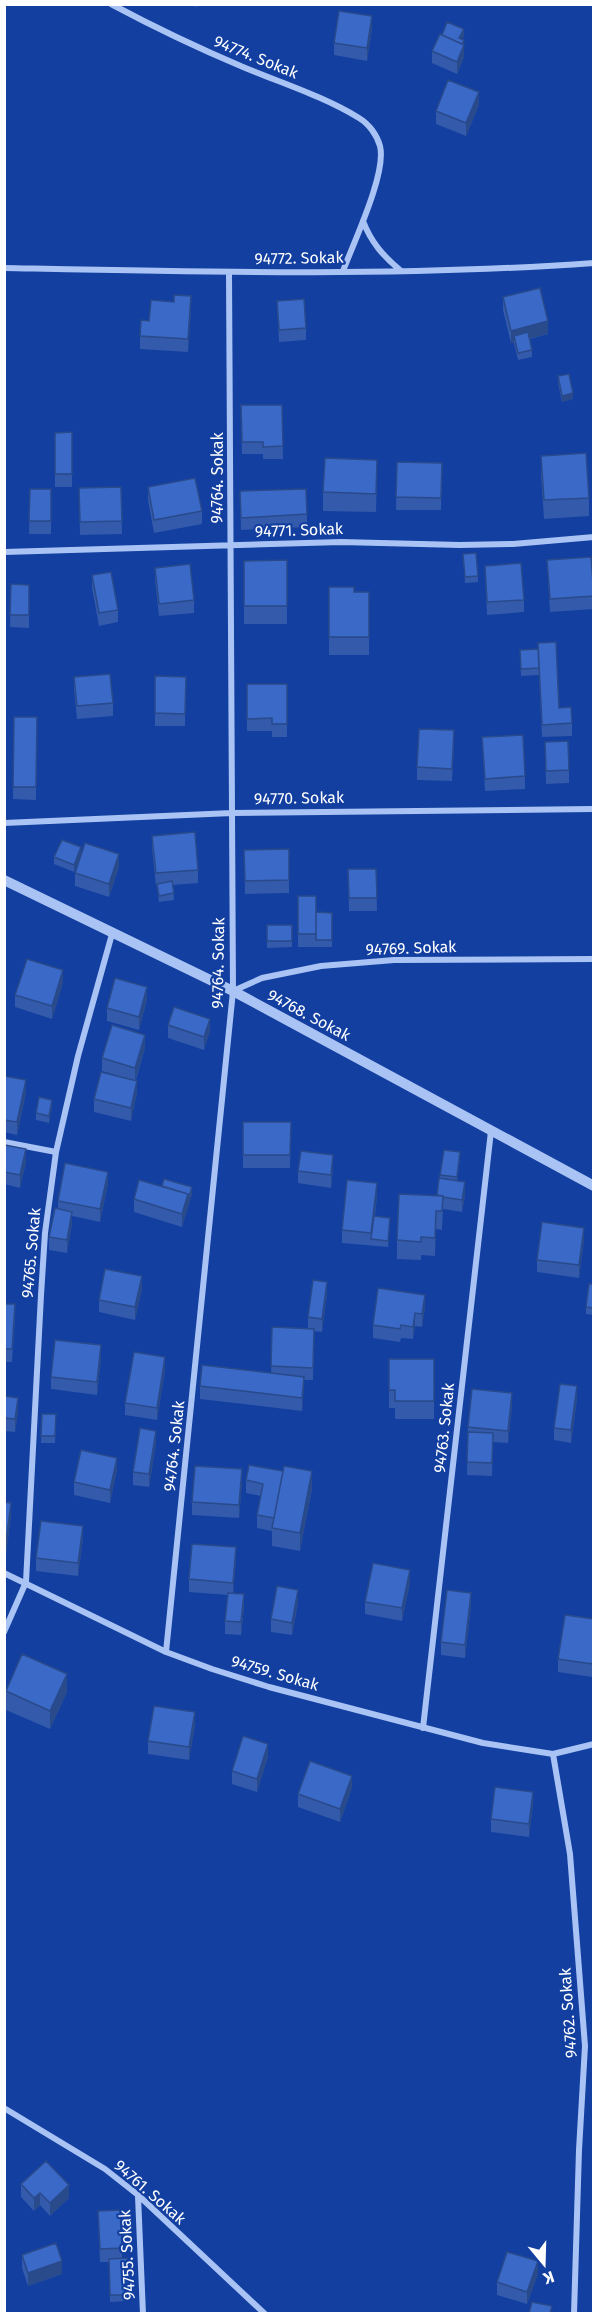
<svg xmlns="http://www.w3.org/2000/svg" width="598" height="2318" viewBox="0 0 598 2318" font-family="'Fira Sans',sans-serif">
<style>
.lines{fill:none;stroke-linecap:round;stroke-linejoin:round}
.minor{stroke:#aac3f5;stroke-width:6}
.tertiary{stroke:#aac3f5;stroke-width:10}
.wall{fill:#335aab}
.shaded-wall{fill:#294a8b}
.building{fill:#3b69c7;stroke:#294a8b;stroke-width:1.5}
.labels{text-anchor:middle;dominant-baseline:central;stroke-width:4.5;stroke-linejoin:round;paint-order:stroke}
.street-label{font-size:16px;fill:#fff;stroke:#123fa0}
</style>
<rect width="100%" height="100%" fill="#123fa0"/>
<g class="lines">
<path class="minor" d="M111 4C154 27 198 48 243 67 281 83 323 96 359 118 369 124 377 135 380 146 387 173 353 244 343 271
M363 221C371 242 383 256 400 270
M4 268C201 272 398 277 594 263
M4 552 341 542 460 545 513 544 594 537
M4 823 232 813 594 809
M233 991 262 978 321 966 394 960 594 959
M4 1142 56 1152
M4 1573 166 1652 212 1669 269 1687 483 1743 553 1754
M4 1632 26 1582 41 1295 45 1233 56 1152 78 1056 112 934
M166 1652 233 991 229 272
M423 1728 491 1131
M4 2108 105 2169 138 2195 265 2314
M138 2196 143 2314
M574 2314 579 2150 585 2046 570 1854 553 1754 594 1744"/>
<path class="tertiary" d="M4 880 233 991 594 1186"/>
</g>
<path class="wall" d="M186 4H198L197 7Z
M372 28 367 61 334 55V43Z
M442 35 464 36 462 39 464 44V57L457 74 432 63V51Z
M479 105 466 136 436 124V111Z
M503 297 548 334 530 339 532 350V357L518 360 514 343H511L503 310Z
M277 301 306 328V340L279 342Z
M191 309 188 352 140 349V336L149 321Z
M558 376 573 399 562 402 558 383Z
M241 405H282L283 459H263V454H242Z
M72 432V487H55V433Z
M541 456 589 498V516L544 519 541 475Z
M397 462 442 463 441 510H396Z
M377 478 376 512 323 511V492Z
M121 487 122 534 80 535 79 488Z
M148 487 202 511V524L154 533 148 500Z
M30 489H51V534H29Z
M240 491 307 514V527L241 530Z
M463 554 478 576V582L465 583Z
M287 560V624H244V561Z
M547 560 594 589V609L550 612Z
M485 566 524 600V612L487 615Z
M155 568 194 600V613L159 616 155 580Z
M92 575 118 610V622L99 626 92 588Z
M11 584 29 585V628L10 627Z
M329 587 354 592H369V655H329Z
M538 649 559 708 572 723V736L542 737 539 675 521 676 520 650Z
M155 676 186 677 185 726H155Z
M74 677 113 703V716L77 719 74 690Z
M247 684H287V737H272V731H247Z
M14 717H37L36 800 13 799Z
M482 737 525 776V789L485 791Z
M545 742 569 770V783L546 784Z
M454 743 452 781 417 780V767Z
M152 836 198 870V883L173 885 174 900 159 902 157 886H156L152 848Z
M289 849V893L245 894 244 850Z
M81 854 74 872 54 864V857Z
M119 867 109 897 75 886V873Z
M348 869H376L377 911H349Z
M298 896 316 912 332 913V947H298Z
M267 925H292V947L267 948Z
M63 983 52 1019 15 1007V995Z
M147 1000 139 1030 107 1021V1008Z
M168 1025 210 1031 204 1050 168 1038Z
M145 1048 136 1080 137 1093 131 1121 94 1112V1099L125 1078 102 1071V1058Z
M4 1076 26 1093 17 1135 4 1132Z
M52 1107 49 1123 36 1120V1113Z
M243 1122H291L290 1168H243Z
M4 1147 26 1162 20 1188 4 1184Z
M460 1159 457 1181 465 1195 462 1212 443 1209 442 1230 436 1229 435 1256 421 1255V1260L397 1259V1240L437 1195 440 1175Z
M333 1168 331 1188 298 1183V1171Z
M108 1184 100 1222 72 1216V1224L67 1253 49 1250V1237L58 1209V1201Z
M162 1186 192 1194 182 1227 134 1212V1199Z
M377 1196 375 1216 390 1224 388 1247 342 1243V1230Z
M584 1240 579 1278 537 1272V1260Z
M594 1284V1315L586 1314V1307Z
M142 1289 135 1320 99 1312V1300Z
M327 1294 322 1332 314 1331 313 1380H304L302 1411 200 1399V1386L271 1373 272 1327 308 1329V1317Z
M4 1304 15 1317 12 1362H4Z
M425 1307 422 1327 415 1326 413 1339 401 1338 400 1342 373 1338V1325Z
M101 1358 97 1395 51 1389V1377Z
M389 1359H434V1419H395V1408H389Z
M165 1370 157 1420 125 1415V1403Z
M4 1396 18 1411 15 1432 4 1431Z
M577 1399 571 1443 554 1440V1428Z
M512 1406 508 1443 493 1442 492 1476 467 1475 468 1427Z
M42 1414H56L55 1443H41Z
M156 1443 149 1487 133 1485V1472Z
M117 1470 110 1503 74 1495V1482Z
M246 1480 312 1489 300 1551 272 1546V1531L257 1528V1515L261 1496 246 1493Z
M242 1482 239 1518 192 1515V1502Z
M4 1502 11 1515 6 1555 4 1554Z
M83 1538 78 1576 36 1571V1558Z
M236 1560 233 1593 244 1607 241 1635 225 1634V1621L228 1595 189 1592V1579Z
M410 1583 402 1621 365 1614V1602Z
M298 1603 292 1635 271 1632V1619Z
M471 1606 465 1658 441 1655V1642Z
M594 1619V1669L592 1677 558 1672V1659Z
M6 1691 67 1692 50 1729 6 1710Z
M195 1725 189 1760 148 1754V1741Z
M268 1757 257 1792 232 1784V1771Z
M352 1788 340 1822 298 1807V1794Z
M533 1804 529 1837 491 1832V1819Z
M21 2184 69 2198 50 2216 40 2205 34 2211 21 2197Z
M98 2211 122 2248V2258H127L128 2301 110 2302 109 2262H100Z
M22 2255 62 2274 28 2286 22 2268Z
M538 2274 527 2304 497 2295V2282Z"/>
<path class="shaded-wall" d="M372 16V28L367 61V48Z
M464 29V36L459 45V38Z
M464 40V57L457 74V62L460 49Z
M479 92V105L466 136V123Z
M191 296V309L188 352V339Z
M548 321V334L516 342 514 336V343H511V331Z
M573 393V399L562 402V396Z
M81 847V854L74 872V865Z
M119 854V867L109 897V884Z
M63 970V983L52 1019V1006Z
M147 987V1000L139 1030V1017Z
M210 1019V1031L204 1050V1037Z
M145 1035V1048L135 1081V1068Z
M26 1080V1093L17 1135V1122Z
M137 1081V1093L131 1121V1108Z
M52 1100V1107L49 1123V1116Z
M26 1149V1162L20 1188V1175Z
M333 1155V1168L331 1188V1175Z
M108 1172V1184L100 1222V1209Z
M465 1182V1195L462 1212V1200Z
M377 1183V1196L372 1239 371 1233Z
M192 1187V1194L182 1227V1214L188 1194Z
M436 1211V1229L435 1256V1238Z
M72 1212V1224L67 1253V1240Z
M584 1228V1240L579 1278V1265Z
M142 1276V1289L135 1320V1307Z
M327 1282V1294L322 1332V1319Z
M425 1295V1307L422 1327V1314Z
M415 1313V1326L413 1339V1327Z
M101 1345V1358L97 1395V1382Z
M165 1357V1370L157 1420V1408Z
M304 1377V1389L302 1411V1398Z
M577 1386V1399L571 1443V1430Z
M512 1393V1406L508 1443V1431Z
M18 1398V1411L15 1432V1419Z
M156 1431V1443L149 1487V1474Z
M117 1458V1470L110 1503V1490Z
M242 1469V1482L239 1518V1505Z
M312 1471V1489L300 1551V1533Z
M11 1503V1515L6 1555V1542Z
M83 1526V1538L78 1576V1563Z
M236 1547V1560L233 1596V1583Z
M410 1570V1583L402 1621V1608Z
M298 1590V1603L292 1635V1623Z
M471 1593V1606L465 1658V1645Z
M244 1594V1607L241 1635V1622Z
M594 1656V1669L592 1677V1664Z
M67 1674V1692L50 1729V1711Z
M195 1712V1725L189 1760V1747Z
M268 1744V1757L257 1792V1779Z
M352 1776V1788L340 1822V1809Z
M533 1792V1804L529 1837V1824Z
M69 2185V2198L50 2216V2203Z
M40 2193V2205L34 2211V2198Z
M62 2261V2274L28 2286V2273Z
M538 2261V2274L527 2304V2292Z"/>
<path class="building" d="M339 11 372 16 367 48 334 43Z
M447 22 464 29 459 38 464 40 462 44 442 35Z
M440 34 464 45 457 62 432 51Z
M448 80 479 92 466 123 436 111Z
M540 288 548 321 511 331 503 297Z
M174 295 191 296 188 339 140 336 141 320 149 321 151 300 174 302Z
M304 299 306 328 279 330 277 301Z
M528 332 532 350 518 353 514 336Z
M569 374 573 393 562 396 558 376Z
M241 405H282L283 446 263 447V442H242Z
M72 432V474H55V433Z
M586 453 589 498 544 500 541 456Z
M325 458 377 460 376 494 323 492Z
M397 462 442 463 441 498 396 497Z
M195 478 202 511 154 520 148 487Z
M121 487 122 521 80 522 79 488Z
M30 489H51V521H29Z
M306 489 307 514 241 518 240 491Z
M476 553 478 576 465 577 463 554Z
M591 557 594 596 550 599 547 560Z
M287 560V606H244V561Z
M521 563 524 600 487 602 485 566Z
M190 564 194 600 159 604 155 568Z
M111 572 118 610 99 613 92 575Z
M11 584 29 585V615H10Z
M329 587H354V592H369V637H329Z
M556 642 559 708 571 707 572 723 542 725 538 643Z
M538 649 539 668 521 669 520 650Z
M110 674 113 703 77 706 74 677Z
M155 676 186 677 185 714 155 713Z
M247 684H287V724H272V718L247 719Z
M14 717H37L36 787H13Z
M419 729 454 730 452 769 417 767Z
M523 735 525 776 485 779 482 737Z
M568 741 569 770 546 771 545 742Z
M195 832 198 870 156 873 152 836Z
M62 840 81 847 74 865 54 857Z
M85 843 119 854 109 884 75 873Z
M289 849V880L245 881 244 850Z
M348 869H376L377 898H349Z
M172 881 174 893 159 896 157 884Z
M298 896H316V934H298Z
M316 912 332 913V940H316Z
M267 925H292V941H267Z
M27 959 63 970 52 1006 15 995Z
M115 978 147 987 139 1017 107 1008Z
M174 1007 210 1019 204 1037 168 1025Z
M112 1025 145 1035 135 1068 102 1058Z
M101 1072 137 1081 131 1108 94 1099Z
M4 1076 26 1080 17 1122 4 1120Z
M39 1097 52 1100 49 1116 36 1113Z
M243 1122H291L290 1155H243Z
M5 1145 26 1149 20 1175 4 1172Z
M444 1150 460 1152 457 1177 440 1175Z
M301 1151 333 1155 331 1175 298 1171Z
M65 1163 108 1172 100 1209 58 1201Z
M439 1178 465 1182 462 1200 443 1197V1196L437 1195Z
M164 1179 192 1187 188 1200V1194L162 1186Z
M139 1180 188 1194 182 1214 134 1199Z
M347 1180 377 1183 371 1233 342 1230Z
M399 1194 443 1196 442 1211H436L435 1238 421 1237V1242L397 1240Z
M55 1208 72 1212 67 1240 49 1237Z
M374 1216 390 1218 388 1241 371 1239Z
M542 1222 584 1228 579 1265 537 1260Z
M105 1269 142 1276 135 1307 99 1300Z
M313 1280 327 1282 322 1319 308 1317Z
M589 1284H594V1308L586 1307Z
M378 1288 425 1295 422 1314 415 1313 413 1327 401 1325 400 1329 373 1325Z
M4 1304H15L12 1349H4Z
M272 1327 314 1329 313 1368 271 1366Z
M55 1340 101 1345 97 1382 51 1377Z
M134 1352 165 1357 157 1408 125 1403Z
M389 1359H434V1401H395V1390H389Z
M202 1365 304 1377 302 1398 200 1386Z
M560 1384 577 1386 571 1430 554 1428Z
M472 1389 512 1393 508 1431 468 1427Z
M4 1396 18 1398 15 1419 4 1418Z
M42 1414H56L55 1436H41Z
M140 1428 156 1431 149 1474 133 1472Z
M468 1432 493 1433 492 1463 467 1462Z
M81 1450 117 1458 110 1490 74 1482Z
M249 1465 283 1471 274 1518 257 1515 263 1484 246 1480Z
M195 1466 242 1469 239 1505 192 1502Z
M284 1466 312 1471 300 1533 272 1528Z
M4 1502 11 1503 6 1542H4Z
M41 1521 83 1526 78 1563 36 1558Z
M192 1544 236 1547 233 1583 189 1579Z
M373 1563 410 1570 402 1608 365 1602Z
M277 1586 298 1590 292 1623 271 1619Z
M447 1590 471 1593 465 1645 441 1642Z
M228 1593 244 1594 241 1622 225 1621Z
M565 1615 594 1619V1656L592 1664 558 1659Z
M22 1654 67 1674 50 1711 6 1691Z
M154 1706 195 1712 189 1747 148 1741Z
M243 1736 268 1744 257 1779 232 1771Z
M310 1761 352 1776 340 1809 298 1794Z
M495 1787 533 1792 529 1824 491 1819Z
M46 2161 69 2185 50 2203 40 2193 34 2198 21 2184Z
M120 2210 122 2248 100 2249 98 2211Z
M56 2243 62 2261 28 2273 22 2255Z
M507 2252 538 2261 527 2292 497 2282Z
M127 2258 128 2295H110L109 2259Z
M532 2302 552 2306 550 2313H529Z"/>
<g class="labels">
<g class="street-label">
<text transform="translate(256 57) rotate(22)">94774. Sokak</text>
<text transform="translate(299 258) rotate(-1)">94772. Sokak</text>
<text transform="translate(217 478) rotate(-90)">94764. Sokak</text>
<text transform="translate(299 530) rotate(-2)">94771. Sokak</text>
<text transform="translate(299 798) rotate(-1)">94770. Sokak</text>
<text transform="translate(411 948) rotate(-2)">94769. Sokak</text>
<text transform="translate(218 963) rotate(-89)">94764. Sokak</text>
<text transform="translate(309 1015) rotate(28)">94768. Sokak</text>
<text transform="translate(31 1253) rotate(-85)">94765. Sokak</text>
<text transform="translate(444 1428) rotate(-84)">94763. Sokak</text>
<text transform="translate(174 1446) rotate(-84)">94764. Sokak</text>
<text transform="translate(275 1673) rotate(16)">94759. Sokak</text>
<text transform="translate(568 2013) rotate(-94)">94762. Sokak</text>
<text transform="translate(150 2192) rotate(41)">94761. Sokak</text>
<text transform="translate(127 2255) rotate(-93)">94755. Sokak</text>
</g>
</g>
<rect width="598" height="2318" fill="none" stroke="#ffffff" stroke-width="12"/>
<g transform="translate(544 2264) rotate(161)" stroke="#123fa0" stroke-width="4.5" paint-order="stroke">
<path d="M0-4.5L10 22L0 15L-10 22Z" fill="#ffffff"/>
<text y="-9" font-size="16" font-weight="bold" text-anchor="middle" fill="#ffffff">K</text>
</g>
</svg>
